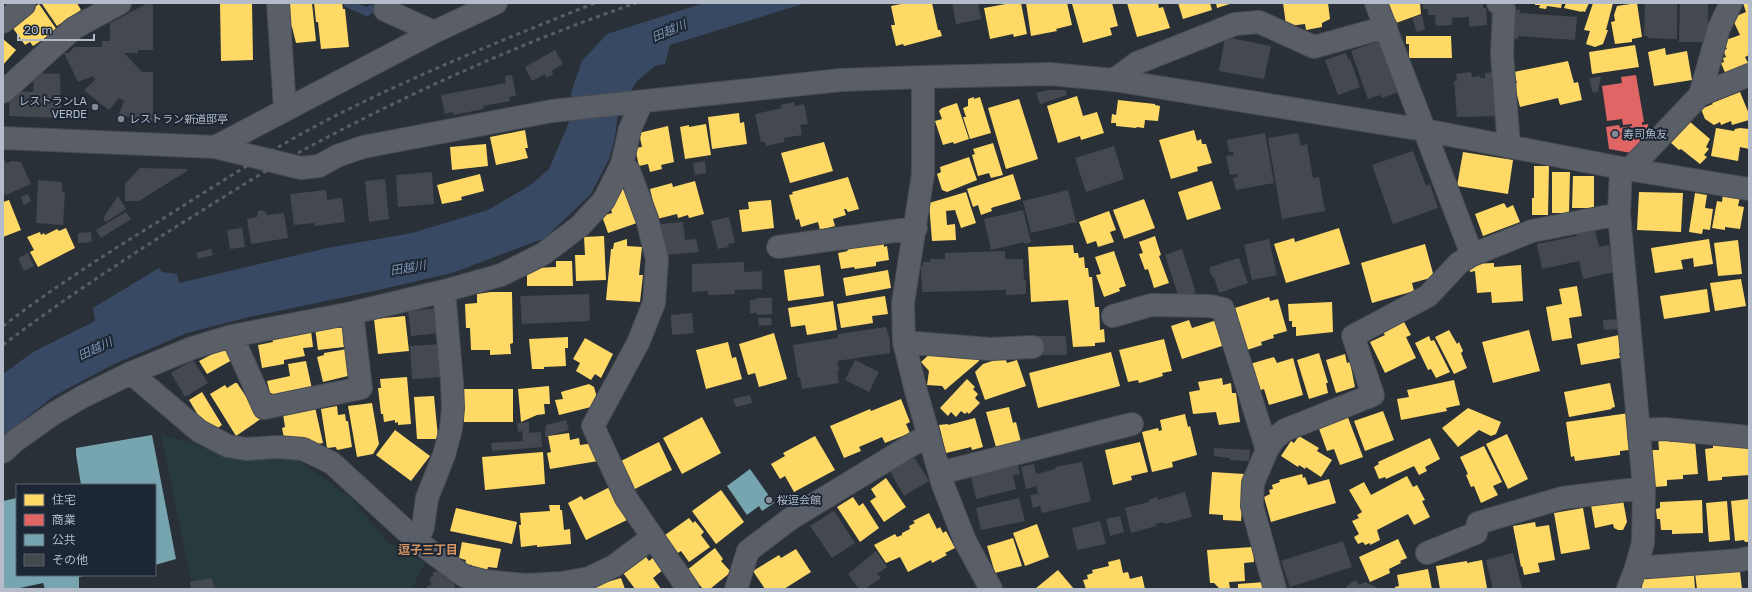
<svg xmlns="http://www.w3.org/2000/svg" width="1752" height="592" viewBox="0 0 1752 592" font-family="Rubik,'Noto Sans JP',sans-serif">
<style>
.green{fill:#273a3e}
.water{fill:#384963}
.homes{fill:#ffd966}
.shops{fill:#e06666}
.public{fill:#76a5af}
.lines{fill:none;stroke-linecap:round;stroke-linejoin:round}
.stream{stroke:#384963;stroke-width:8}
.building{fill:#444950}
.minor-casing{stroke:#484c53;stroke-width:24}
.minor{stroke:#5a5e66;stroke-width:22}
.rail{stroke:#595d64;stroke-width:3;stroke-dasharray:4 4;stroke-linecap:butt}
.poi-dot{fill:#848b96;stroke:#1d2633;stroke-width:1.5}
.labels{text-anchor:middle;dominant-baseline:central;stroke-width:4;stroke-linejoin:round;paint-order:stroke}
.poi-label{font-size:11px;fill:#b4bcc9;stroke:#1d2633;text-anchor:start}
.water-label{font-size:12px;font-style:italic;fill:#7c92b1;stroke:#1d2633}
.neighbourhood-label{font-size:12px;font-weight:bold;fill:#d59563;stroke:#1d2633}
</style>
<rect width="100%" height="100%" fill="#2a3038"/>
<path class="green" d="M161 434 237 458 297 459 351 498 389 544 425 562 412 589H193Z"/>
<path class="water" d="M704 3H806L670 45 665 64 655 66 637 81 618 113 615 137 609 159 591 194 545 238 452 273 369 292 249 317 187 333 114 364 54 396 3 436V374L33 352 95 321 93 308 159 268 162 272 177 274 179 283 327 248 412 233 488 210 529 186 549 169 569 122 571 93 582 61 607 34Z"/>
<path class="homes" d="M44 3H77L81 10 57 26 42 4Z
M220 3H252L253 60 221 61Z
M284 3H312L316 41 296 43 292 27 287 28Z
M314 3H342L343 9H345L349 47 321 49 318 22H316Z
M906 3H932L938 30H940L942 36 904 46 903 44 896 46 891 25H895L891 6Z
M1011 3H1021L1027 34 1014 37 1013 34 990 39 984 8Z
M1026 3H1067L1072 25 1056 29 1057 31 1031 36Z
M1075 3H1112L1118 26 1110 28 1112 35 1083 43 1072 4Z
M1127 3H1158L1159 8 1163 7 1170 28 1137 37Z
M1178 3H1210L1212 10 1183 19Z
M1216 3H1233L1217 8Z
M1283 3H1328L1330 19 1322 23V27L1306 30 1305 24 1289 26 1286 25Z
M1388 3H1420L1421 14 1396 23Z
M1535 3H1562L1561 8 1547 6 1546 9 1539 8 1540 5H1535Z
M1566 3H1589L1585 12 1582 11V12L1564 8Z
M1593 3H1613L1606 30H1608L1603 44 1595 47 1586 44 1590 31 1584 30Z
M1637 3 1642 37 1632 39V42L1615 44 1611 22 1615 21 1614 15 1617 6Z
M1743 3H1749V55L1745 57 1749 65 1726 75 1721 63 1724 62 1723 58 1726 57 1723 50 1727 49 1723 41 1740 35 1732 18 1746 12Z
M39 4 57 30 33 46 30 42 25 45 10 24Z
M1406 36H1451L1452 58H1409V44H1406Z
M3 39 16 50 3 65Z
M1635 45 1639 67 1592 74 1589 52Z
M1665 48 1666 55 1687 51 1692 80 1654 86 1648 52Z
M1568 61 1574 83 1578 82 1582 100 1560 105 1558 98 1520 107 1514 83H1517L1514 72Z
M1740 92 1749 114V120L1732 125 1731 121 1721 125 1720 122 1714 125 1705 119 1701 109 1713 104 1712 103Z
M1077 96 1083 116 1097 112 1104 133 1081 140 1080 136 1058 143 1047 106Z
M974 97V99L980 97 991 133 970 139 963 117H966L963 108 968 106V99Z
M1019 99 1038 159 1006 169 988 108Z
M1118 100 1155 104V105L1160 106 1158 121 1145 120 1144 128 1137 127 1136 128 1116 126V123H1111L1112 114 1116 115Z
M957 103 969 139 954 144 953 142 943 145 935 121 942 119 939 111 942 108Z
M739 113 740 123 744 122 747 144 712 149 708 117Z
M1689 121 1710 139 1706 147 1709 149 1704 155 1707 157 1700 164 1681 149 1679 150 1670 142Z
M706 124 711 155 685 159 680 127 689 125V127Z
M668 126 674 162 661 165 662 169 650 172 648 164 639 166 635 148 642 147 639 133Z
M1716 128 1734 131 1735 129 1740 128 1749 129V149L1740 147 1738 161 1711 156Z
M525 130 528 148H525L528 158 496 165 490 137Z
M1194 130 1197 141 1201 139 1202 144H1206L1212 163 1197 167 1198 171 1171 179 1159 140Z
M824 142 833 171 790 183 781 153Z
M993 143 1003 175 991 178 989 173 978 176 972 155 975 154 973 149Z
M486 144 488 166 452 170 450 147Z
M1463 152 1513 160 1508 194 1457 186Z
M969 157 977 180 947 192 942 190 937 174 941 172 940 167Z
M1534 166H1549L1548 215H1532V198H1534Z
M1552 172H1570L1569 213H1552Z
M480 174 484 191 461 197 462 200 442 204 437 185Z
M1013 174 1021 199 991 208 992 211 981 215 978 205 973 207 967 189Z
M1573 176H1594V208H1572Z
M848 177 859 209 848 212 846 209H844L846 215 833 219 835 226 820 230 818 222 801 227 799 219 796 220 789 195 793 194 792 192Z
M695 181 704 214 689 218 688 215 678 218 677 214 657 219 650 189 672 183 673 187Z
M1212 181 1221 209 1187 220 1178 192Z
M624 186 637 223 608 233 602 216 612 213 610 205 621 188Z
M966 192 976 223 961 228 955 210 946 211 947 225 955 224 956 240 932 241 929 203Z
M1639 192 1683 193 1681 232 1637 230Z
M1695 193 1707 195 1705 208 1713 209 1710 230 1703 229 1702 234 1689 232Z
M1723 194 1740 197 1738 206 1744 207 1740 229 1725 227V230L1712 228 1717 201 1722 202Z
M1144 199 1155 228 1124 239 1113 210Z
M9 200 21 230 3 237V202Z
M771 200 774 228 742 232 739 210 749 209 748 202Z
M1504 203 1507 208 1513 205 1520 222 1483 236 1475 214Z
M1109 211 1116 230 1110 232 1114 242 1098 247 1096 241 1087 244 1079 222Z
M66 228 75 248 38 267 30 252 34 250 27 237 40 232 41 235 44 233 45 235 57 229 59 231Z
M1339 228 1350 264 1286 283 1274 244 1294 238 1295 242Z
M604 236 606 280 576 281 575 255H585L584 237Z
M1155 236 1161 255 1159 256 1169 283 1154 288 1148 269 1145 270 1139 254 1143 253 1139 242Z
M627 239V246L642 247 639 275H643L640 302 606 300 611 249H613L614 243Z
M1709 239 1713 264 1694 267 1693 258 1681 260 1683 269 1655 273 1651 248Z
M1738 240 1742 274 1718 276 1714 243Z
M884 243V247L887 246 889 260 876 262V266L855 269 854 267 841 269 838 253 848 251 847 250 851 248Z
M1425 244 1434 277 1412 283 1414 291 1372 303 1361 263Z
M1073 245 1074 253H1078L1079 258 1084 257 1085 268H1088L1089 277H1092L1095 307H1099L1100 330 1104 329 1105 342 1095 343V346L1073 347 1068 300 1031 302 1028 247Z
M1114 251 1126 286 1119 288 1120 291 1104 297 1096 275 1101 274 1095 257Z
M556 261H572L573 286H527V271L536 268 556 267Z
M1494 263V267L1521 265 1523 301 1492 303 1491 292 1477 293 1475 271 1470 272V264Z
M820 265 824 296 788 301 784 270Z
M888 270 891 288 846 296 843 278Z
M1741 279 1746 306 1715 311 1710 283Z
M1577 286 1582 316 1569 318 1572 338 1552 341 1546 307 1562 304 1559 289Z
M1707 289 1710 312 1664 319 1660 296Z
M491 292H512L513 343 510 344 511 354 490 355V350H471L470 328H466L465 304 477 303V294Z
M885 296 888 314 872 316 873 323 841 328 837 304Z
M1269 297 1270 301 1278 299 1287 331 1273 335 1274 338 1261 342 1262 345 1247 350 1235 308Z
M833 301 837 330 807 335 805 325 791 327 788 308Z
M1332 302 1333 332 1296 336V327H1292V321H1289L1288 304Z
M405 316 409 351 378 354 374 319Z
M1189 320 1192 328 1217 320 1225 345 1182 359 1171 326Z
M1404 322 1411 335 1406 337 1416 358 1385 373 1370 342 1385 335 1383 332Z
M345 323 347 339H343L344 347 318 350 315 328Z
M1449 330 1457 344 1459 342 1463 351 1461 353 1467 368 1454 374 1435 337Z
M1529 330 1540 371 1493 383 1482 342Z
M311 331 313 347 303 348 305 356 284 360V364L262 368 258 345 273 342 272 338Z
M774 333 787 379 759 387 755 373 748 375 739 344Z
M1619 335 1623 352 1619 353 1620 358 1581 365 1577 344Z
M1429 336 1431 341 1434 340 1450 372 1436 378 1431 369 1428 370 1415 343Z
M568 337V348H565L566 366 544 367V369H532L529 339Z
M585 338 613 354 601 378 595 374 591 380 576 371 580 363 573 359Z
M1164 339 1172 371 1162 373 1163 376 1139 383 1138 380 1128 382 1119 350Z
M728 342 732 358 736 357 742 379 706 389 696 350Z
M226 347 234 359 207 374 199 361Z
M347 349 352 375 323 382 317 357 324 355V353Z
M933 351 980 355 979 361 945 390 942 386 927 385 929 371 921 362Z
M1111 352 1120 386 1038 408 1029 373Z
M1319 353 1328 383H1326L1328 393 1309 399 1297 360Z
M1345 354 1347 363 1350 362 1355 387 1336 393 1326 360Z
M1005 357 1007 363 1017 360 1026 386 985 400 975 372 983 364Z
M1274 357 1277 363 1293 358 1303 395 1269 405 1264 389 1258 391 1250 364Z
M306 361 312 389 280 396 270 393 267 381 290 376 288 364Z
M407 377 411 424 398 425V422L395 423V420L384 422 383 414H381L378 388H381L380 379Z
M1222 378 1223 385 1231 383 1232 393H1236L1240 422 1219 425 1216 412 1193 414 1189 392 1200 390 1198 382Z
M967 379 975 387 973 389 978 394 975 398 980 403 969 414 967 412 965 414 961 411 956 417 951 412 948 416 940 408Z
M1454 380 1460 405 1446 408 1447 411 1401 420 1397 399 1409 397 1407 390Z
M235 383H237L251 404 262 418 236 436 210 394 225 385 227 388Z
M1610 383 1615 407 1611 408 1612 409 1569 417 1564 392Z
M589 384 594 387 598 401 595 406 559 415 555 400 563 399 561 392Z
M549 386 550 404H544L545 414 537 415 521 422 518 389Z
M463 389H513V422H464Z
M202 392 222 425 215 430 201 420 189 400Z
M434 396 438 437 436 438V439H417L414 397Z
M901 399 910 422 906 424 910 433 885 443 882 437 859 447 861 451 844 458 830 426 870 409 871 411Z
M372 403 379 444 373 454 357 457 348 406Z
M337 406 338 415 345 414 346 421H348L352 447 337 450 336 447 327 448 321 409Z
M315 407 323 443 307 446 285 443 282 428 285 427 283 414Z
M1009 407 1013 423 1016 422 1021 442 996 447 986 412Z
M1468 408 1501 422 1496 434 1491 436 1479 430 1458 447 1442 428Z
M1383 411 1394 440 1365 451 1354 421Z
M1629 413 1630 432 1627 433 1629 450 1620 451V455L1575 461 1574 456 1571 457 1566 422Z
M1185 414 1188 427 1190 426 1197 455 1172 462 1173 467 1152 472 1142 432 1158 428 1159 431 1162 430 1160 420Z
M1347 415 1363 457 1340 465 1334 449 1327 451 1318 426Z
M702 417 721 453 682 474 663 438Z
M975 418 983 447 972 450 971 447 946 453 939 425 948 424V425Z
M395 430 430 456 411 481 376 455Z
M569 433 570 440 579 438 580 445 595 443 598 461 550 469 547 453 551 452 548 436Z
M1507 434 1528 479 1508 489 1486 444Z
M815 436 835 470 794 492 785 476 780 479 771 464 785 456 783 453Z
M1299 436 1319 448 1317 451 1332 460 1321 477 1306 467 1305 469 1299 465 1298 467 1281 456 1291 441 1294 443Z
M1658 436H1670V442L1695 440 1698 474 1683 475V479L1667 480V486L1654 487 1651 450H1659Z
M1430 438 1440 459 1425 467 1427 471 1419 475 1414 466 1386 479 1385 477 1379 479 1374 467 1379 464 1378 462Z
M659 442 672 470 631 491 617 463Z
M1140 442 1148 472 1131 476 1132 480 1113 485 1105 450Z
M1713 444 1749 445V475L1722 477V480L1708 481 1705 449 1713 448Z
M1484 446 1502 482 1493 486 1498 495 1481 503 1474 486 1471 487 1466 475 1468 474 1460 457Z
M543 452 545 484 485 490 482 457Z
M1212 472 1244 474 1241 521 1223 520V515L1209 514Z
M1302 474 1303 478 1305 477 1308 485 1329 479 1336 503 1271 522 1264 497 1270 494 1269 490 1273 489 1272 485 1280 482 1279 480Z
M1407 476 1413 487 1417 485 1425 500 1422 501 1430 517 1414 525 1408 514 1377 530 1380 540 1370 545V543L1365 545 1363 542 1358 544 1354 537 1359 534 1352 521 1359 518 1357 515 1362 512 1349 490 1364 482 1371 495Z
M886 478 906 507 884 522 870 501 876 497 871 489Z
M616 484 633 517 586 540 568 503 581 496 584 500Z
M721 490 744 522 716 544 692 511Z
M853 497 859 506 863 503 879 528 860 542 837 507Z
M1749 499V542H1745L1744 540 1735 541 1731 501Z
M1623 500 1627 522 1623 530H1618L1614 528 1613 524 1595 528 1591 505Z
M1702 500 1703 533 1672 534V530H1661L1660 519H1657L1656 509 1660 508V502Z
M1727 501 1730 540 1709 542 1706 503Z
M549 505H560V510H562L564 530 570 529 571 544 537 547V545L521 547 519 525H521L520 513 550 511Z
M456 508 517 522 512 544 450 531Z
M1583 508 1590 549 1561 554 1554 513Z
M929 513 937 529 940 527 943 533 946 531 955 548 945 553 947 555 932 563 931 560 908 572 900 557 886 563 874 545 895 534 897 537 902 535V533L910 529 909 526 915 523 913 521Z
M689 518 693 523 695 521 704 532 701 535 710 547 689 562 681 551 678 553 665 535Z
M1535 522 1536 527 1549 525 1555 560 1538 563 1540 572 1524 575 1522 566 1521 567 1513 526Z
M1037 524 1049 557 1025 566 1013 533Z
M1013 538 1022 566 995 573 987 546Z
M1398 539 1407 558 1400 561 1401 563 1389 569 1390 573 1370 582 1359 557Z
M462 542 501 549 497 568 488 567 487 570 471 567 472 565 465 564 466 560 459 558Z
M1253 547 1254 562 1244 563 1245 581 1229 582 1230 589H1220L1214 583H1210L1207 550Z
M715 548 723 559 721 561 731 572 710 589H703L687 570Z
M796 549 811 572 784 589H765L753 571 779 555 781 558Z
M643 553 649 561 654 557 664 569 653 578 661 589H635L621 570Z
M1120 559 1123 573 1128 572 1130 579 1142 576 1145 589H1086L1083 580 1088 579 1087 575 1093 573 1092 570 1109 566 1108 562Z
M1482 560 1487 588 1440 589 1436 566 1467 561V563Z
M1736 568 1737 572H1740L1742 589H1697L1695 573Z
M1428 569 1432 589H1395V587L1399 586 1397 575Z
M1058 570 1074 589H1035Z
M1694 575 1695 589H1642L1641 578Z
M621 578 625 589H591L590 587Z
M1265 582 1266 589H1238V584Z"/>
<path class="shops" d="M1636 75 1644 122H1642V125L1648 124 1650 139 1631 153 1609 149 1606 127 1619 125 1620 128 1632 126V124L1623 125 1622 119 1607 121 1602 86 1622 83 1621 77Z"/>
<path class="public" d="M152 435 176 559 155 565V485H81L76 454V448Z
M750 469 774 503 762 511 759 506 747 515 727 486Z
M17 498V575H87L79 577V588L45 589 43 583 15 589H3V501Z"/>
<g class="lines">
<path class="stream" d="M347 3 367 12 371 9"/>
</g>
<path class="building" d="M148 3H152L153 6V50H138V53H124L142 72H153V121H143L119 114 124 101 119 98 109 110 102 105 84 90 95 80 93 76 78 82 64 53H69L74 47H102V41H110V23Z
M952 3H978L981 19 956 24Z
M1423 3H1483V8H1486L1487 25 1469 27V17L1452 18V25L1436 26 1435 15H1428V9H1423Z
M1645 3H1677V39L1648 38V36H1644Z
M1680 3H1708V38H1704V42H1679Z
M1509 9 1520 10V13L1577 17 1575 40 1518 36V39L1507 38Z
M1422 15 1425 29 1417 32 1412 18Z
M1225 37 1271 46 1264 79 1219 71Z
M1382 40 1398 92 1382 98 1380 95 1368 99 1351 51Z
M555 50 563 64 552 70 553 74 546 78 545 74 532 81 525 67Z
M1346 53 1348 60 1350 59 1360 87 1338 95 1325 60Z
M1471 72 1472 77 1480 76V78H1485V73L1496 72 1502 116 1457 117 1454 81H1457L1456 74Z
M34 73 60 74 61 118 9 116 10 97 16 98 17 91 33 92Z
M512 75 516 96 509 97 510 101 483 106 484 109 453 115V112L445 114 441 95 506 83 505 76Z
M1601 76 1598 92 1593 93 1589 79Z
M1048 90H1066L1067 95 1040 104 1036 93Z
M794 102 795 106 804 104 808 124 800 125 802 135 784 138V142L766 146 765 142H761L755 114 782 108 781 105Z
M1265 133 1274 183 1236 190 1233 178 1238 177 1237 174 1230 175 1226 156 1234 155 1233 152H1229L1227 140Z
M1298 133 1301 146 1307 144 1313 178 1319 177 1325 211 1282 219 1268 138Z
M1114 146 1124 179 1086 192 1075 158Z
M1413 151 1426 186 1430 184 1438 208 1393 224 1372 165Z
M5 160 6 164 11 161 21 162 31 184 6 195 4 193H3V161Z
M705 161 706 173 695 175 693 163Z
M140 168 187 169V171L139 201H125V184Z
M432 172 434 204 398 207 396 175Z
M385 179 389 219 369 222 365 181Z
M38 180 62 182V192H65L63 225 36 223Z
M326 190 327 200 342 198 345 222 315 226 314 223 294 225 290 194Z
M1068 190 1076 222 1031 233 1023 201Z
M28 194 31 201 24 205 21 197Z
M118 196 126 209 106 222 103 218Z
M260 210 264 211 267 215 284 213 288 238 251 244 247 219 257 217 258 212Z
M1023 210 1031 242 1025 244 1024 242 991 250 984 219Z
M126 212 131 219 101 238 96 230Z
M729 217 735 243 728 244 729 247 718 249 711 221Z
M683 222 685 240 696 239 699 252 664 255 661 224Z
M1594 225 1599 247 1609 245 1615 272 1583 279 1579 261 1542 269 1537 244 1577 236 1575 230Z
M242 228 245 247 230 249 227 230Z
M91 232 92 242 78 243V233Z
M1269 239 1277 275 1252 280 1244 245Z
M211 249 213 255 198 259 196 253Z
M1182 249 1196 293 1179 298 1165 255Z
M1005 251V259H1023L1024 280H1026V294L1006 295V290L922 292 921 266H923V262H930V259H945V253Z
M28 253 34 266 24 271 18 258Z
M1239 258 1248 283 1219 293 1214 277H1212L1209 270 1211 269 1210 267Z
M744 262V272L762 271V289L735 290V294L708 295V291L692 292V264Z
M589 294 590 318H589V321L522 324 520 296Z
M756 298H772V314L757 315V313H750V300H756Z
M437 308 440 333 411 336 408 311Z
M692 313 694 333 672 335 671 315Z
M758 318H771L772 325 759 326Z
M1619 319 1620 329 1604 330 1603 320Z
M886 327 890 340V353L837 361 839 371H837L839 383 802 389 800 377H798L793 345 838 338V334Z
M1037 336H1066L1067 355H1037Z
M442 344 445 377 412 379 410 346Z
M193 360 208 383 185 397 171 373Z
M855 360 879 372 869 392 845 380Z
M750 395 752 403 736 407 733 399Z
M566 420 569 430 545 437 546 425Z
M529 422V433L541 432 542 447 492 451 491 443 523 441 522 431 518 432 517 423Z
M1214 448 1250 450 1249 461 1230 460V458L1214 456Z
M914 457 929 481 904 496 890 471Z
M1017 461 1020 474 1013 475 1016 489 976 499 970 473Z
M1082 462 1091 501 1042 513 1040 506 1033 508 1030 495 1038 494 1036 486 1026 489 1021 467 1034 464 1036 474 1056 469 1055 467Z
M1185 492 1192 517 1164 524 1163 522 1155 524 1156 526 1131 533 1125 508 1149 502V500L1157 497 1158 500Z
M1019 498 1025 521 981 530 976 508Z
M834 511 855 543 832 558 810 526Z
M1120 516 1124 532 1110 536 1106 519Z
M1100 521 1106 544 1077 550 1072 528Z
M1343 541 1352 567 1290 587 1281 561Z
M876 551 887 567 877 574 881 578 865 589H859L848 574Z
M1513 553 1522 588 1493 589 1486 560Z
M442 571V574H445V578L450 577 451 581 454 580 455 589H427V586H431L430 577H433V572Z
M212 578 215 589H191L190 582Z
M1356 580 1359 585 1365 582 1380 589H1347L1346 586Z"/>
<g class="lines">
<g class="minor-casing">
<path id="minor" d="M278 3 285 109
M386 3 385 10 434 32
M1376 3 1472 255
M1498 3 1504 9 1502 54 1509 147
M3 22 24 5
M923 77V174L903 303 904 342 916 391 943 485 965 541 991 589
M1114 80 1137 63 1235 24 1259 22 1314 47 1386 27
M3 92 74 28 120 3
M1700 95 1749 75
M3 138 215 147 301 168 319 166 337 156 363 147 552 111 841 80 923 77 1050 74 1114 80 1424 130 1621 168 1749 189
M215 147 434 32 496 3
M622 164 629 171 647 219 657 259 654 303 638 343 593 426 626 498 688 589
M1621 168 1619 214 1644 488 1643 543 1636 568 1628 589
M1630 169 1700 95 1719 28 1731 3
M778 247 916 228
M1113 316 1151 305 1210 306 1223 309 1267 450
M232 336 264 408 361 388 352 313
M904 342 990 349 1033 347
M131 373 199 431 228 446 246 449 278 447 303 449 332 463 417 541 464 576 484 581 525 585 562 583 589 578 614 566 653 537
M1639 430 1665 429 1749 437
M3 452 15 441 53 414 82 397 131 373 192 348 232 336 352 313 444 291 501 275 543 254 580 226 604 200 622 164 630 129 642 102
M940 473 1132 424
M417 541 423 527 427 498 444 455 451 429 453 408 452 383 444 291
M1427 553 1476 533 1478 523 1562 498 1644 488
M1636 568 1741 560 1749 558
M736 589 748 551 790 519 928 435
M1275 589 1252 506 1253 483 1267 450 1274 439 1285 430 1373 395 1353 336 1428 296 1459 263 1472 255 1532 231 1619 214"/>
</g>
<use href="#minor" class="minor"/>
<path class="rail" d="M3 326C54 287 109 252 164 218 227 178 290 137 357 105 435 67 515 35 595 3
M3 345C58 303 116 265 174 228 215 203 255 176 298 153 406 94 520 43 636 3"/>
</g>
<g class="poi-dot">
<circle cx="95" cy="107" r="4"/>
<circle cx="121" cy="119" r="4"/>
<circle cx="1615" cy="134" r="4"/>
<circle cx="769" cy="500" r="4"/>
</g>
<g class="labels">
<g class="poi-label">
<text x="87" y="101" text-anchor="end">レストランLA<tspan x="87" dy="13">VERDE</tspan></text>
<text x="129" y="119">レストラン新道邸亭</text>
<text x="1623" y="134">寿司魚友</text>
<text x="777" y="500">桜逗会館</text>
</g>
<g class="water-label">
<text transform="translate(669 31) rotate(-23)">田越川</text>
<text transform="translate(408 268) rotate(-10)">田越川</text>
<text transform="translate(95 349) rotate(-25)">田越川</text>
</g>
<g class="neighbourhood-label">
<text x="428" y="550">逗子三丁目</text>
</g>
</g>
<rect width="1752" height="592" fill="none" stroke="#b4bcc9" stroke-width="8"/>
<rect x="16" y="484" width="140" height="92" fill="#1d2633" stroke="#59626f"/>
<rect x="24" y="494" width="20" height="12" fill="#ffd966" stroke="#59626f"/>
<text x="52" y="504" font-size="12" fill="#b4bcc9">住宅</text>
<rect x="24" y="514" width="20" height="12" fill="#e06666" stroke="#59626f"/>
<text x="52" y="524" font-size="12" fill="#b4bcc9">商業</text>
<rect x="24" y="534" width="20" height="12" fill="#76a5af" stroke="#59626f"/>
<text x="52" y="544" font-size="12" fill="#b4bcc9">公共</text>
<rect x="24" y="554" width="20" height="12" fill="#444950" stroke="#59626f"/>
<text x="52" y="564" font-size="12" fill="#b4bcc9">その他</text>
<path d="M18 34v6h76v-6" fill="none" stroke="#b4bcc9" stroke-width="2"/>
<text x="24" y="34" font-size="12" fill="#b4bcc9" stroke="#1d2633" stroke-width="3" paint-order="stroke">20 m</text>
</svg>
